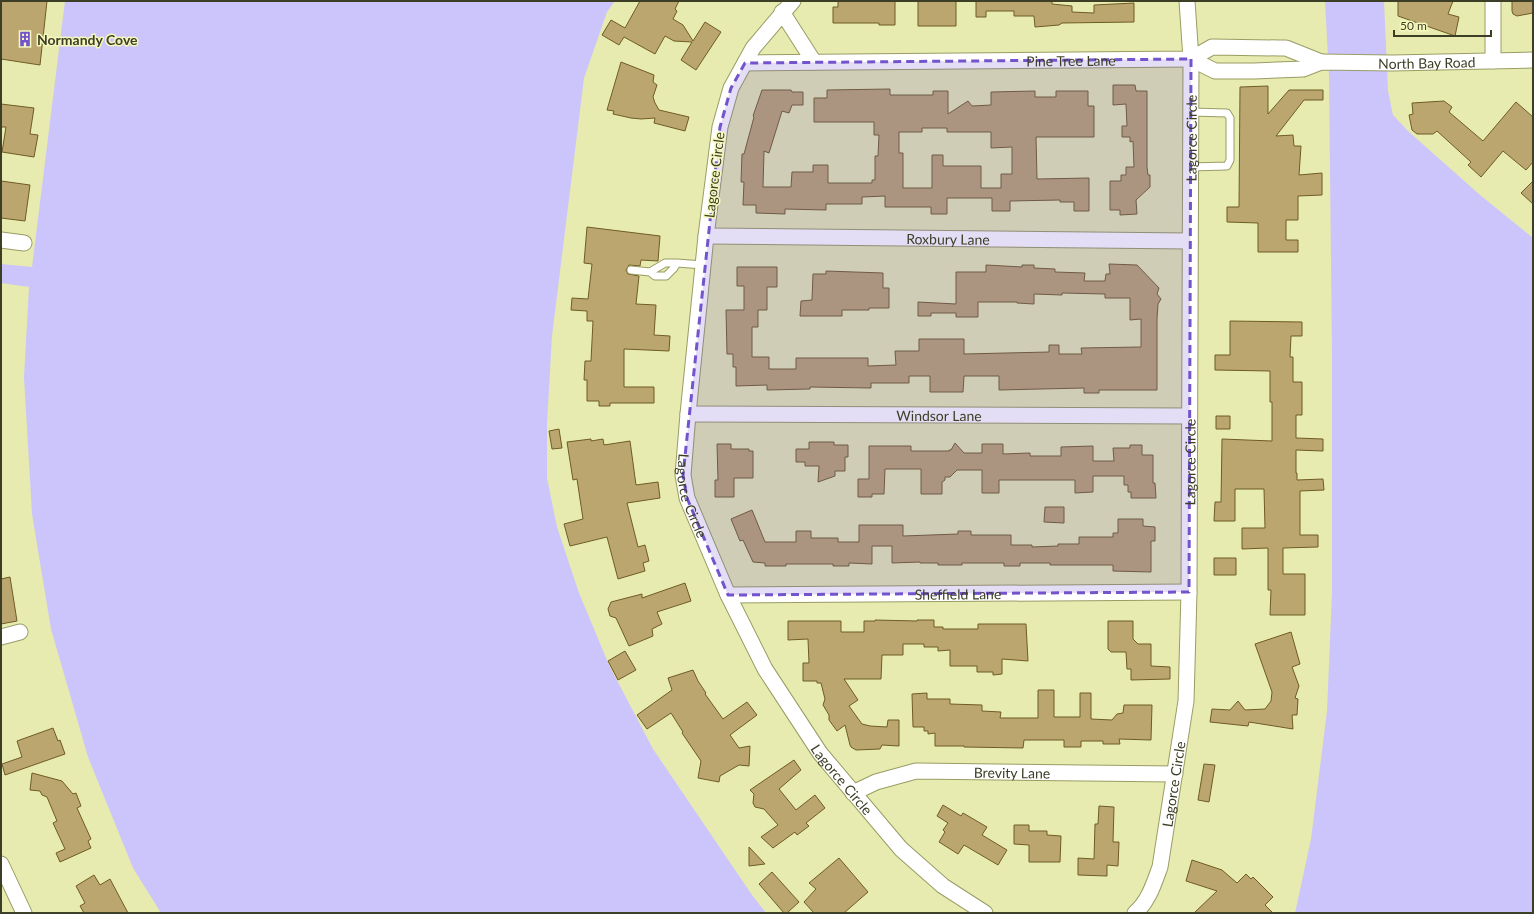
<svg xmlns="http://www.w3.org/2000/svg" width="1534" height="914" viewBox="0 0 1534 914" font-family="Lato,sans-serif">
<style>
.water{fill:#ccc5fb}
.building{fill:#baa66e;stroke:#6f5c25;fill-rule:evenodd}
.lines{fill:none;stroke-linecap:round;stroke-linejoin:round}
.service-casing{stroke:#999d64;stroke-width:9}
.minor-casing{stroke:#999d64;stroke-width:17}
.service{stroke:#fff;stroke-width:7}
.minor{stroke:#fff;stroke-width:15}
.marked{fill:#7354cd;fill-opacity:0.2;stroke:#7354cd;stroke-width:3;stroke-dasharray:8 5;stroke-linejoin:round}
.labels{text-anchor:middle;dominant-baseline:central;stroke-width:3;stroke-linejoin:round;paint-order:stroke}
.poi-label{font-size:14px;font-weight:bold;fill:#3d3e26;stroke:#f4f8bc;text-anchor:start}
.street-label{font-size:14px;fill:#3d3e26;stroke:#f4f8bc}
</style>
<rect width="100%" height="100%" fill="#e7ebaf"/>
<path class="water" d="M65 1H615L607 12 584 78 552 336 547 423V478L557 527 579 593 609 665 653 749 752 895 766 913H161L133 868 88 757 51 629 32 514 24 377 29 287 1 283V264L32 267Z
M1325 1H1384L1388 91 1393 115 1408 131 1480 195 1533 238V913H1295L1311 839 1327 711 1332 592V358L1329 77Z"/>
<path class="building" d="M1 1H47L40 65 1 59Z
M640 1H679L675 9 677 11 673 19 683 25 693 41 705 22 721 32 696 70 681 60 692 42 674 41 665 36 655 54 624 37 619 45 602 35 611 20 625 28Z
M838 1H895V25H879V23H833V7H838Z
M918 1H956V26H918Z
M976 1H1052V4L1072 6V12L1094 13V5L1134 3V22L1062 23 1059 25 1035 27 1034 16H1014V11H986V17H976Z
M1398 1H1453L1448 14 1459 17 1455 36 1398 16Z
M1512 1H1533V13L1517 16 1513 14 1512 11Z
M621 62 654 75 653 82 657 85 653 97 655 103 659 110 689 117 685 131 654 123 655 118 641 119 631 118 613 114 614 111 607 110Z
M1113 85H1135L1136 91H1147V167L1148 175H1150V187L1136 200 1137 214 1120 215V210H1110V181H1121V175H1126V167H1134L1133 141 1130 142V137H1122V126H1127L1126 104 1113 105Z
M1268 86V114L1289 90H1323V100H1304L1276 136 1293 135 1294 146H1301L1299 175 1322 173V195L1298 196V220H1286V240H1298V252H1258V223L1227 222V207H1239L1240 87Z
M890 89V95H933V91H948V114L968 101 972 106 991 105V92L1035 91V97H1056V91H1088V106H1094V137H1036L1037 179 1089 178V211H1074V202H1060V200L1010 201V211H992V198H947V214H931V207H885V196L862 197V204H826V210L785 209V214L756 213V205H743L744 182H741L742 154H744L754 117 753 116 762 90H791L792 92H803V105H792L789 113 782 111 769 153 764 151 763 187H791L792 172H813V165H828V183H872V180H875V156H878L879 135H874V122H814V98H827V90ZM922 128H947V132H991V148L1012 147V174H1001V188H981V166H943V155H932V188H903V153H899V132H922Z
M1444 101 1452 107 1449 112 1483 141 1516 102 1533 117V162L1526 170 1503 151 1481 177 1468 165 1471 162 1437 131 1433 134H1417L1412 130 1409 115 1413 114 1412 103Z
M1 104 34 108 30 134 38 135 34 157 2 152 6 127H1Z
M1 181 30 185 25 221 1 218Z
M1533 181V204L1521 193Z
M587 227 660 236 658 261 641 260 640 266 629 265 626 270 628 274 639 276 636 304 656 305 654 335 670 336 669 351 624 349V387H654V403H610V406H599V401H587V380H584L585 361H591L593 321H587V311L571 310 572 298 588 299 592 264 584 263Z
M1109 264 1137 265 1159 288 1157 294 1161 299 1158 304 1157 319V390H1099V393H1084V388L999 390V376H964L963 392H930V376H909V383H871V388L810 387V389L767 390V385L736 386V367H733V354H727L726 310H744V286H737V267H777V287H767V310H758V327H752V357H769V369H796V358H868V366L896 365 895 351H919V339H964V354L1049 352V345H1059V354H1082L1081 348 1141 347V319L1130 320V298H1105V294L1062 293V295L1034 294V304L1017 303V302H978V317H956V313H931V316H918V302L956 304V272H986V265L1022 267V265H1034V268L1055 269V272L1085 273 1084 281H1105L1106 274H1110Z
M826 271 883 273V288H889V308H869V310H842V316H800L801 301 812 300 813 274H826Z
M1230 321 1302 322V336H1291L1290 357H1293V382H1302V415H1296V438L1323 439V451L1296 450V473H1297V480L1323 479 1324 490 1300 491V535H1318V547L1283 548V574H1305V615H1270L1271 590H1268V548L1242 549V528H1265L1264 489H1235V521H1214L1215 502H1221L1222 439 1272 441V402H1270V371L1215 370V355H1230Z
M1216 416H1230V429H1216Z
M559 429 562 448 552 449 549 431Z
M591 439V441L603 439 604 445 630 441 636 485 658 482 660 498 627 503 638 547 645 545 649 561 643 563 645 571 618 579 607 537 570 546 564 524 583 519 577 479 573 480 567 442Z
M809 442H834V445H848V457H845V471H835V476L818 482 819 466H805V462H796V449H809Z
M955 443 964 453H982V444H1003V454L1030 453V456H1061V447L1093 446V461H1114L1113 448H1130V445H1142V455H1153V483H1155L1156 498H1131V492H1128V485H1124V476H1093V492L1075 493V480H999V493H982V470H957L950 477H945V480L942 482V494H921V469H885L884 494H872V497H858V479H869V446H911V451H949V450H951Z
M717 444H731V449H749V451H753V478H734V497H715V480H718Z
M1045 507H1064V523L1044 522Z
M752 510 765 542H796V531H811V538H838V542H859V525H903V536L958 534V531H971V535H1011V545H1032V547L1058 546V544H1079V537H1113V533H1118V519H1143V526L1155 527V541H1151V572L1113 571V565H1050V563H1020V566H1004V563H962V565H938V563H920V562L892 563V546H872V564L849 563V566H833V564H786V566H765V563L753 562 743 540 740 541 731 519Z
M1214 558H1236V575H1214Z
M10 577 17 621 1 624V579Z
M685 583 691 601 657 612 662 624 652 629 653 636 629 646 616 618 610 616 608 609 611 602 642 594V598Z
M875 620 917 621V620H934V627H943V629H978V624H1026L1028 661 1002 659V674L993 675V672H977V666H950V650L938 651V647H924V644H903V655H882L881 679H844L858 700 849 706 862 724 870 726 887 727 888 720H899V746L882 745 880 749 856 750 851 747 850 745 845 725 837 731 829 720V715L823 705 825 699 821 683H817V681H803V663H809L808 639 788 640V621H841V632H864V621H875Z
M1108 621H1133V639L1138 644H1151V666L1170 667V679L1131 680V669H1127L1126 652H1111L1108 649Z
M1291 632 1300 664 1292 667 1299 686 1295 698 1298 699 1297 715H1292L1293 729 1249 722 1248 726 1210 722 1212 709 1230 710 1238 701 1245 710 1265 709 1271 701 1272 692 1255 644Z
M625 651 636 670 618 680 608 661Z
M693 670 698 681 706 693 705 694 723 719 747 702 757 715 730 735 739 748 750 746 749 766 739 765 720 776 719 782 698 778 701 761 682 733 683 732 671 713 647 729 637 715 672 690 668 678Z
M1038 690H1054V717H1080V693H1091V719L1112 720 1117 714 1123 713 1124 705H1152L1151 740 1119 739 1120 744H1103V741H1081V747H1064V740H1024L1023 748 964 747V746H935V733L928 734V731H924V727H913L912 694 927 693V699H950V704L982 705V711L1001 712 1000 718H1038Z
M53 728 58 741 60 740 65 754 5 775 2 764 22 757 17 741Z
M794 760 801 770 779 789 796 810 815 795 825 808 806 823 809 826 797 835 795 832 773 848 761 837 778 825 764 809 755 807 753 803 754 794 750 790Z
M1204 764 1215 765 1209 802 1198 800Z
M32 773 62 781 73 794 76 793 81 806 77 808 91 839 88 841 91 848 60 862 56 853 65 849 53 823 57 821 47 797 42 795 40 791 30 790Z
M943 805 961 816 963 813 987 827 982 835 1007 850 998 865 964 845 958 854 939 842 945 832 943 830 948 823 937 816Z
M1099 806 1114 807 1113 842H1119L1118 866 1107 865V876L1078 875V858L1094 859 1095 824H1098Z
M1014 825H1029V831H1047V835L1061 836 1060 862H1029V845L1014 844Z
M749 847 765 864 749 866Z
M839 858 868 892 844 913H814L804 902 816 889 809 883Z
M1192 860 1222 870 1237 883 1246 874 1251 879 1253 877 1273 897 1265 905 1273 913H1194L1217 891 1186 881Z
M772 872 799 902 787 913H784L759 884Z
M94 875 100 885 110 879 128 913H84L80 906 85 903 76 886Z"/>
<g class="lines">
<g class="service-casing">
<path id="service" d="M1190 167 1227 166 1230 160V118L1227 113 1191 112
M677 263H665L650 272 655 276H666L674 268 677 263 703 265
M631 270 650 272"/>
</g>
<g class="minor-casing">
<g id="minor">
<path id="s1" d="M793 1 753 48 731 88 720 127 706 236 688 414 683 475 687 498 728 595 765 669 820 753 901 849 943 886 985 913"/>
<path d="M1493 1V61"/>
<path d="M782 12 814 62"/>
<path id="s2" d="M1191 59 1215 71H1254L1303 69 1321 62 1392 63 1533 60"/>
<path id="s3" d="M745 63 1191 59 1212 47 1279 48H1286L1321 62"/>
<path id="s4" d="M706 236 1190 241"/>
<path d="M1 240 24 243"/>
<path id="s5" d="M688 414 1189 416"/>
<path id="s6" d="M728 595 1189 592"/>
<path d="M1 637 20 632"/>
<path id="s7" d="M853 793 876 782 916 771 1175 774"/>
<path d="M1 864 24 913"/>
<path id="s8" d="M1135 913C1149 901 1154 883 1160 867L1186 701 1189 592 1191 59 1187 1"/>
</g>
</g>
<use href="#service" class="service"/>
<use href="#minor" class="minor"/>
</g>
<path class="marked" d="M1191 59 1189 592 728 595 687 498 683 475 720 127 731 88 745 63Z"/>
<defs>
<g id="building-bare" transform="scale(1.2)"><path d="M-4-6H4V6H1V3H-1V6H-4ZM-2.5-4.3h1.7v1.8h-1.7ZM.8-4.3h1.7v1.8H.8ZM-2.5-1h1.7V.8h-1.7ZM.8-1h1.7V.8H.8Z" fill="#7354cd" stroke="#f4f8bc" stroke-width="2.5" paint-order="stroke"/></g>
</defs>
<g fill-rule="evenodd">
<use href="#building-bare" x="25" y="39"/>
</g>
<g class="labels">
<g class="poi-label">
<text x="37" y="39">Normandy Cove</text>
</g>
<g class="street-label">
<text stroke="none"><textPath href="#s3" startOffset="326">Pine Tree Lane</textPath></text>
<text stroke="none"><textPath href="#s2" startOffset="240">North Bay Road</textPath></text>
<text stroke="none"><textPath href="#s8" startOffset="784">Lagorce Circle</textPath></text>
<text transform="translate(714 175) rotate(-83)">Lagorce Circle</text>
<text stroke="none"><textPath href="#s4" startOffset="242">Roxbury Lane</textPath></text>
<text stroke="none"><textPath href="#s5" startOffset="251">Windsor Lane</textPath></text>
<text stroke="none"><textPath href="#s8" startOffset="460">Lagorce Circle</textPath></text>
<text stroke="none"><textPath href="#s1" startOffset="520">Lagorce Circle</textPath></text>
<text stroke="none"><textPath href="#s6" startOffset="230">Sheffield Lane</textPath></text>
<text stroke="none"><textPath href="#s7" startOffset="163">Brevity Lane</textPath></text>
<text stroke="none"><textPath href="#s1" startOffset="844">Lagorce Circle</textPath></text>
<text stroke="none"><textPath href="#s8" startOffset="137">Lagorce Circle</textPath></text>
</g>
</g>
<rect width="1534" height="914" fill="none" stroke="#3d3e26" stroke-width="4"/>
<path d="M1394 30v6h97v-6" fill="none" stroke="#3d3e26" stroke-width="2"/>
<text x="1400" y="30" font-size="12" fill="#3d3e26" stroke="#f4f8bc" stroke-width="3" paint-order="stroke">50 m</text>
</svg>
